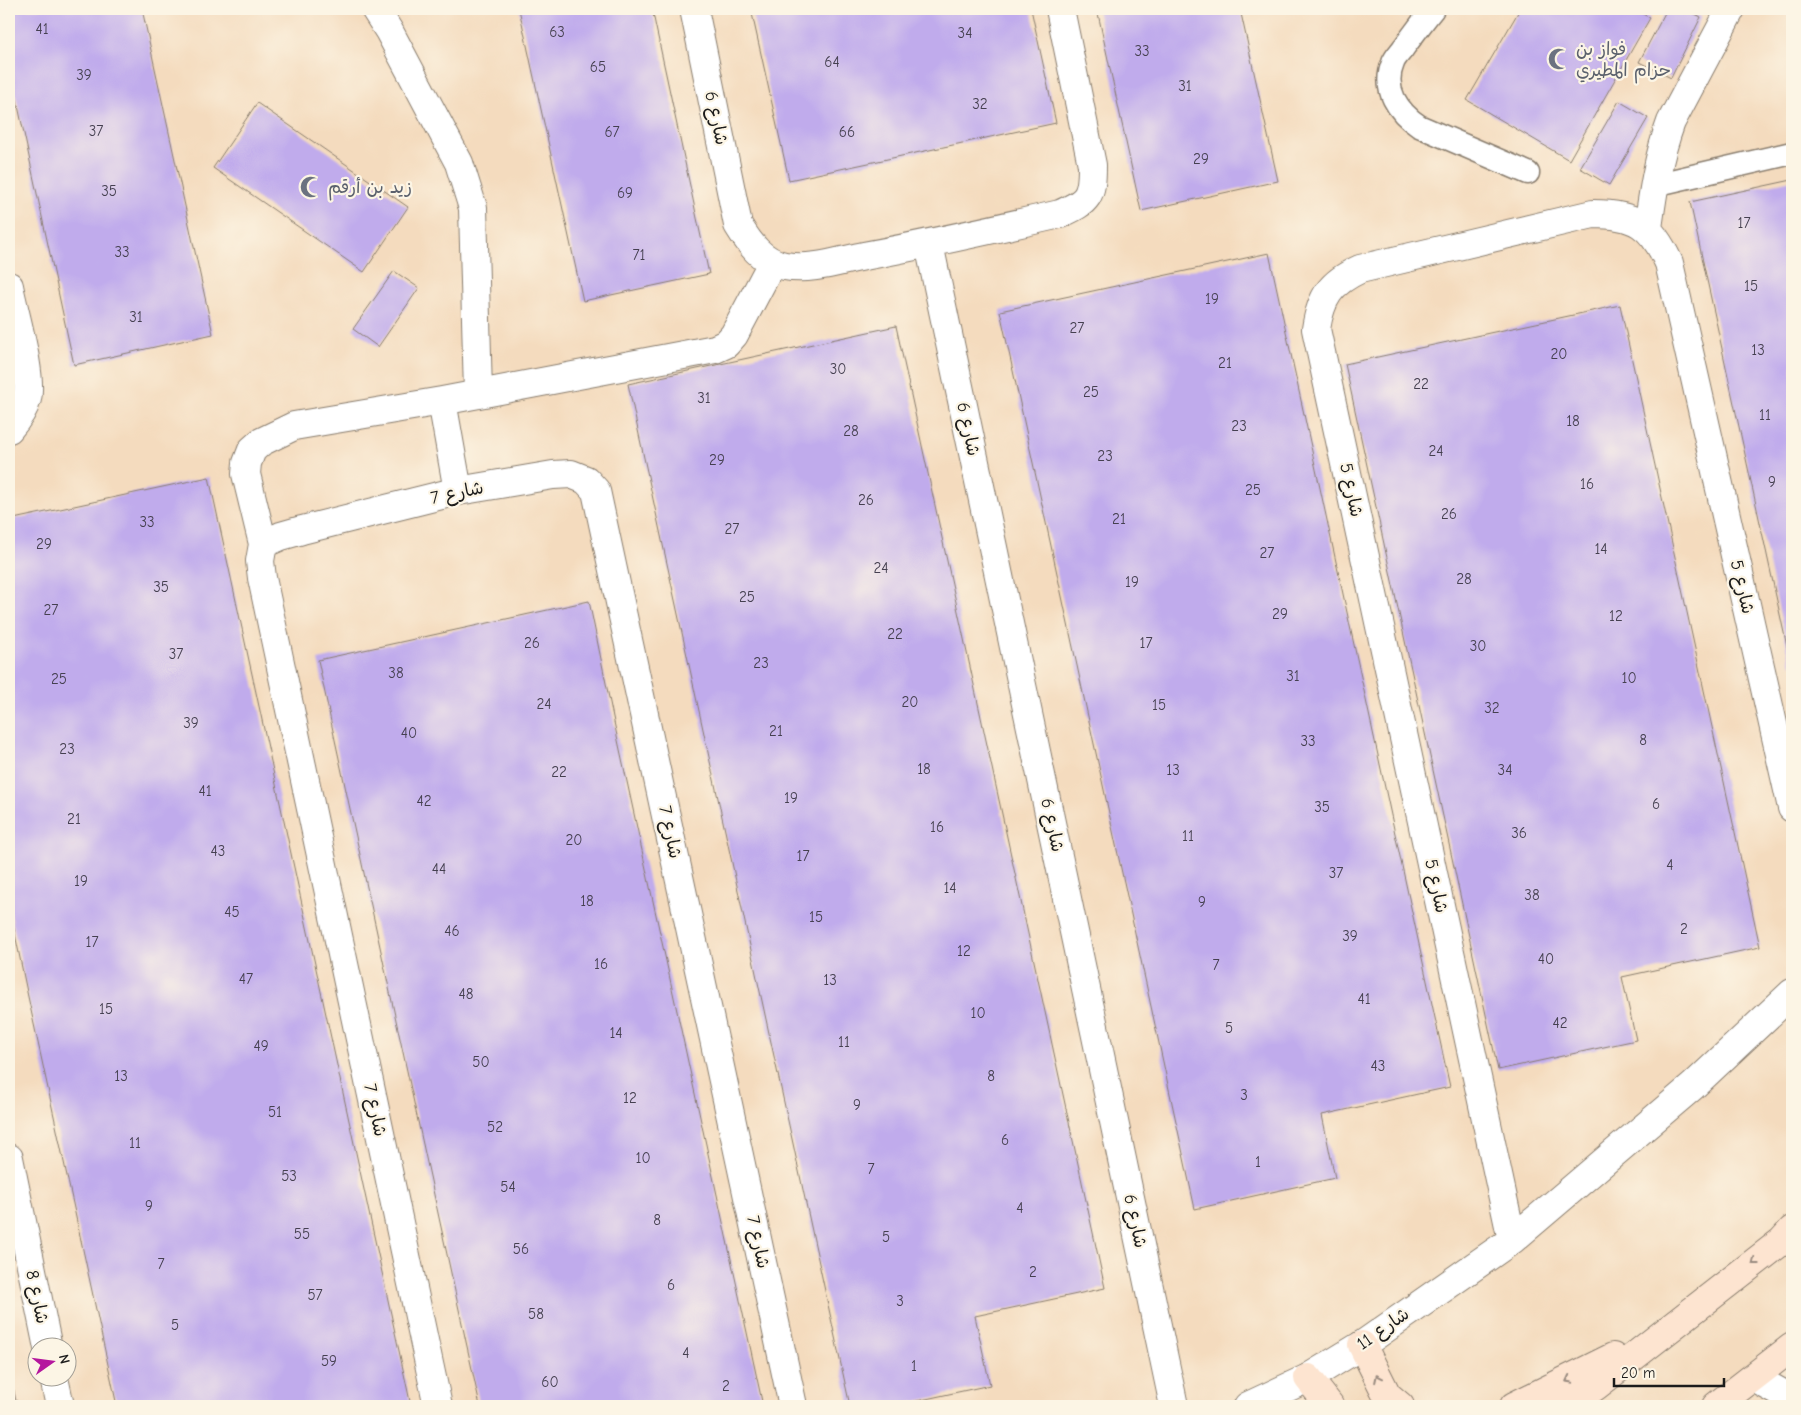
<svg xmlns="http://www.w3.org/2000/svg" width="1801" height="1415" viewBox="0 0 1801 1415" font-family="'Comic Neue','Playpen Sans Arabic',sans-serif">
<style>
.building{fill:#c0abec}
.lines{fill:none;stroke-linecap:round;stroke-linejoin:round}
.lane-casing{stroke:#887c6d;stroke-width:25}
.street-casing{stroke:#887c6d;stroke-width:30}
.secondary-casing{stroke:#887c6d;stroke-width:30}
.lane{stroke:#fff;stroke-width:22}
.street{stroke:#fff;stroke-width:28}
.secondary{stroke:#fde4d0;stroke-width:28}
.oneway{stroke:#988a7f}
.labels{text-anchor:middle;dominant-baseline:central;stroke-width:4.5;stroke-linejoin:round;paint-order:stroke}
.number-label{font-size:15px;fill:#454050}
.worship-label{font-size:18px;fill:#5b616d;stroke:#fcf5e5;text-anchor:start}
.street-label{font-size:18px;fill:#1c1c1c;stroke:#fcf5e5}
</style>
<rect width="100%" height="100%" fill="#fcf5e5"/>
<filter id="ink" filterUnits="userSpaceOnUse"><feTurbulence type="fractalNoise" baseFrequency=".02" numOctaves="2"/><feDisplacementMap in="SourceGraphic" scale="10" xChannelSelector="R" yChannelSelector="G"/><feConvolveMatrix kernelMatrix="1 2 1 2 8 2 1 2 1" color-interpolation-filters="sRGB"/></filter>
<filter id="wash" filterUnits="userSpaceOnUse"><feTurbulence type="fractalNoise" baseFrequency=".0096" numOctaves="4" result="noise"/><feDisplacementMap in="SourceGraphic" scale="20" xChannelSelector="R" yChannelSelector="G"/><feGaussianBlur stdDeviation="1.12" result="paint"/><feColorMatrix in="noise" values="0 0 0 0 0 0 0 0 0 0 0 0 0 0 0 0 0 1.4 0 .05"/><feComposite in="paint" operator="in"/></filter>
<g filter="url(#wash)">
<rect width="100%" height="100%" fill="#f4dbbe"/>
<g id="blocks">
<path class="building" d="M9 9H142L213 334 74 365 9 64Z
M519 9H652L709 274 583 301Z
M751 9H1031L1056 123 789 180Z
M1097 9H1240L1278 181 1141 211Z
M1520 9H1634L1650 18 1569 160 1467 100Z
M1667 9H1685L1701 17 1671 78 1639 62Z
M1619 101 1648 118 1609 185 1580 168Z
M257 103 408 207 364 272 213 168Z
M1792 180V664L1791 665 1690 202Z
M1269 253 1450 1087 1322 1115 1335 1178 1195 1209 1000 311Z
M394 271 419 288 378 347 353 329Z
M1620 305 1760 947 1622 977 1636 1040 1498 1070 1345 364Z
M896 326 1105 1288 975 1316 990 1385 894 1406H850L628 384Z
M209 477 267 743 411 1406H117L27 992 9 905V520Z
M589 601 614 722 763 1406H480L330 717 318 660Z
M9 1372H10L17 1406H9Z"/>
</g>
</g>
<g filter="url(#ink)">
<use href="#blocks" fill-opacity="0" stroke="#887c6d" stroke-width="1"/>
<g class="lines">
<g class="lane-casing">
<path id="lane" d="M1433 9C1423 21 1414 34 1404 47 1401 52 1395 57 1393 63 1382 89 1398 112 1419 126L1528 173
M1654 185 1792 153"/>
</g>
<g class="street-casing">
<path id="street" d="M375 9 389 31 459 163 473 208 478 393
M694 9 738 225C749 243 762 262 785 266 810 271 839 261 864 256 929 244 995 229 1060 214 1089 201 1092 196 1092 165L1060 9
M1648 228C1653 192 1658 157 1671 122L1731 9
M929 244 1174 1406
M9 286C14 312 33 376 27 399 24 410 16 421 9 429
M442 401 458 491
M263 544 281 536 302 530 458 491 553 475 571 474 586 480 596 491 793 1406
M1792 808 1669 263C1652 225 1636 214 1593 214L1360 269C1330 283 1321 297 1316 329L1512 1240 1693 1086 1792 993
M9 1158 48 1348
M54 1378 60 1406
M1754 1378 1792 1399
M438 1406 262 578 260 561 263 544 246 474 247 463 252 450 261 442 294 426 442 401 715 349 726 344 734 335 772 263
M1248 1406 1308 1378 1362 1345 1512 1240"/>
</g>
<g class="secondary-casing">
<path id="secondary" d="M1362 1345 1387 1395 1400 1406
M1308 1378 1330 1406
M1514 1406 1613 1357
M1567 1406 1596 1386 1782 1241 1792 1230
M1716 1406 1792 1347"/>
</g>
<use href="#lane" class="lane"/>
<use href="#street" class="street"/>
<use href="#secondary" class="secondary"/>
</g>
<defs><path id="oneway-chevron" d="M-2-3.5L2.5 0L-2 3.5" fill="none" stroke-width="1.6" stroke-linecap="round" stroke-linejoin="round" transform="scale(1.25)"/></defs>
<g class="oneway">
<use href="#oneway-chevron" transform="translate(1755 1262) rotate(142)"/>
<use href="#oneway-chevron" transform="translate(1378 1378) rotate(-116)"/>
<use href="#oneway-chevron" transform="translate(1569 1380) rotate(153)"/>
</g>
</g>
<defs>
<g id="mosque-bare" transform="scale(1.725)"><path d="M3.5-4.9A6 6 0 1 0 3.5 4.9A5 5 0 1 1 3.5-4.9Z" fill="#6b7280" stroke="#fcf5e5" stroke-width="2.5" paint-order="stroke"/></g>
</defs>
<g fill-rule="evenodd">
<use href="#mosque-bare" x="1559" y="59"/>
<use href="#mosque-bare" x="311" y="187"/>
</g>
<g class="labels">
<g class="number-label">
<text x="42" y="29">41</text>
<text x="557" y="32">63</text>
<text x="965" y="33">34</text>
<text x="1142" y="51">33</text>
<text x="832" y="62">64</text>
<text x="598" y="67">65</text>
<text x="84" y="75">39</text>
<text x="1185" y="86">31</text>
<text x="980" y="104">32</text>
<text x="96" y="131">37</text>
<text x="612" y="132">67</text>
<text x="847" y="132">66</text>
<text x="1201" y="159">29</text>
<text x="109" y="191">35</text>
<text x="625" y="193">69</text>
<text x="1744" y="223">17</text>
<text x="122" y="252">33</text>
<text x="639" y="255">71</text>
<text x="1751" y="286">15</text>
<text x="1212" y="299">19</text>
<text x="136" y="317">31</text>
<text x="1077" y="328">27</text>
<text x="1758" y="350">13</text>
<text x="1559" y="354">20</text>
<text x="1225" y="363">21</text>
<text x="838" y="369">30</text>
<text x="1421" y="384">22</text>
<text x="1091" y="392">25</text>
<text x="704" y="398">31</text>
<text x="1765" y="415">11</text>
<text x="1573" y="421">18</text>
<text x="1239" y="426">23</text>
<text x="851" y="431">28</text>
<text x="1436" y="451">24</text>
<text x="1105" y="456">23</text>
<text x="717" y="460">29</text>
<text x="1772" y="482">9</text>
<text x="1587" y="484">16</text>
<text x="1253" y="490">25</text>
<text x="866" y="500">26</text>
<text x="1449" y="514">26</text>
<text x="1119" y="519">21</text>
<text x="147" y="522">33</text>
<text x="732" y="529">27</text>
<text x="44" y="544">29</text>
<text x="1601" y="549">14</text>
<text x="1267" y="553">27</text>
<text x="881" y="568">24</text>
<text x="1464" y="579">28</text>
<text x="1132" y="582">19</text>
<text x="161" y="587">35</text>
<text x="747" y="597">25</text>
<text x="51" y="610">27</text>
<text x="1280" y="614">29</text>
<text x="1616" y="616">12</text>
<text x="895" y="634">22</text>
<text x="532" y="643">26</text>
<text x="1146" y="643">17</text>
<text x="1478" y="646">30</text>
<text x="176" y="654">37</text>
<text x="761" y="663">23</text>
<text x="396" y="673">38</text>
<text x="1293" y="676">31</text>
<text x="1629" y="678">10</text>
<text x="59" y="679">25</text>
<text x="910" y="702">20</text>
<text x="544" y="704">24</text>
<text x="1159" y="705">15</text>
<text x="1492" y="708">32</text>
<text x="191" y="723">39</text>
<text x="776" y="731">21</text>
<text x="409" y="733">40</text>
<text x="1643" y="740">8</text>
<text x="1308" y="741">33</text>
<text x="67" y="749">23</text>
<text x="924" y="769">18</text>
<text x="1173" y="770">13</text>
<text x="1505" y="770">34</text>
<text x="559" y="772">22</text>
<text x="205" y="791">41</text>
<text x="791" y="798">19</text>
<text x="424" y="801">42</text>
<text x="1656" y="804">6</text>
<text x="1322" y="807">35</text>
<text x="74" y="819">21</text>
<text x="937" y="827">16</text>
<text x="1519" y="833">36</text>
<text x="1188" y="836">11</text>
<text x="574" y="840">20</text>
<text x="218" y="851">43</text>
<text x="803" y="856">17</text>
<text x="1670" y="865">4</text>
<text x="439" y="869">44</text>
<text x="1336" y="873">37</text>
<text x="81" y="881">19</text>
<text x="950" y="888">14</text>
<text x="1532" y="895">38</text>
<text x="587" y="901">18</text>
<text x="1202" y="902">9</text>
<text x="232" y="912">45</text>
<text x="816" y="917">15</text>
<text x="1684" y="929">2</text>
<text x="452" y="931">46</text>
<text x="1350" y="936">39</text>
<text x="92" y="942">17</text>
<text x="964" y="951">12</text>
<text x="1546" y="959">40</text>
<text x="601" y="964">16</text>
<text x="1216" y="965">7</text>
<text x="246" y="979">47</text>
<text x="830" y="980">13</text>
<text x="466" y="994">48</text>
<text x="1364" y="999">41</text>
<text x="106" y="1009">15</text>
<text x="978" y="1013">10</text>
<text x="1560" y="1023">42</text>
<text x="1229" y="1028">5</text>
<text x="616" y="1033">14</text>
<text x="844" y="1042">11</text>
<text x="261" y="1046">49</text>
<text x="481" y="1062">50</text>
<text x="1378" y="1066">43</text>
<text x="121" y="1076">13</text>
<text x="991" y="1076">8</text>
<text x="1244" y="1095">3</text>
<text x="630" y="1098">12</text>
<text x="857" y="1105">9</text>
<text x="275" y="1112">51</text>
<text x="495" y="1127">52</text>
<text x="1005" y="1140">6</text>
<text x="135" y="1143">11</text>
<text x="643" y="1158">10</text>
<text x="1258" y="1162">1</text>
<text x="871" y="1169">7</text>
<text x="289" y="1176">53</text>
<text x="508" y="1187">54</text>
<text x="149" y="1206">9</text>
<text x="1020" y="1208">4</text>
<text x="657" y="1220">8</text>
<text x="302" y="1234">55</text>
<text x="886" y="1237">5</text>
<text x="521" y="1249">56</text>
<text x="161" y="1264">7</text>
<text x="1033" y="1272">2</text>
<text x="671" y="1285">6</text>
<text x="315" y="1295">57</text>
<text x="900" y="1301">3</text>
<text x="536" y="1314">58</text>
<text x="175" y="1325">5</text>
<text x="686" y="1353">4</text>
<text x="329" y="1361">59</text>
<text x="914" y="1366">1</text>
<text x="550" y="1382">60</text>
<text x="726" y="1386">2</text>
</g>
<g class="worship-label">
<text x="1576" y="49">فواز بن<tspan x="1576" dy="21">حزام المطيري</tspan></text>
<text x="328" y="187">زيد بن أرقم</text>
</g>
<g class="street-label">
<text transform="translate(716 118) rotate(78)">شارع 6</text>
<text transform="translate(968 429) rotate(78)">شارع 6</text>
<text transform="translate(1351 490) rotate(78)">شارع 5</text>
<text transform="translate(457 493) rotate(-12)">شارع 7</text>
<text transform="translate(1742 587) rotate(77)">شارع 5</text>
<text transform="translate(1052 825) rotate(78)">شارع 6</text>
<text transform="translate(670 832) rotate(78)">شارع 7</text>
<text transform="translate(1436 886) rotate(78)">شارع 5</text>
<text transform="translate(375 1110) rotate(78)">شارع 7</text>
<text transform="translate(1135 1221) rotate(78)">شارع 6</text>
<text transform="translate(758 1242) rotate(78)">شارع 7</text>
<text transform="translate(37 1297) rotate(78)">شارع 8</text>
<text transform="translate(1383 1329) rotate(-35)">شارع 11</text>
</g>
</g>
<rect width="1801" height="1415" fill="none" stroke="#fcf5e5" stroke-width="30"/>
<g transform="translate(52 1362) rotate(76)"><circle r="24" fill="#fcf5e5" stroke="#a29e95"/>
<path d="M0-4L9 19L0 12L-9 19Z" fill="#b5179e"/>
<text y="-8" font-size="14" font-weight="bold" text-anchor="middle" fill="#1c1c1c">N</text>
</g>
<path d="M1614 1378v8h110v-8" fill="none" stroke="#1c1c1c" stroke-width="2.5"/>
<text x="1621" y="1378" font-size="15" fill="#1c1c1c" stroke="#fcf5e5" stroke-width="4" paint-order="stroke">20 m</text>
</svg>
